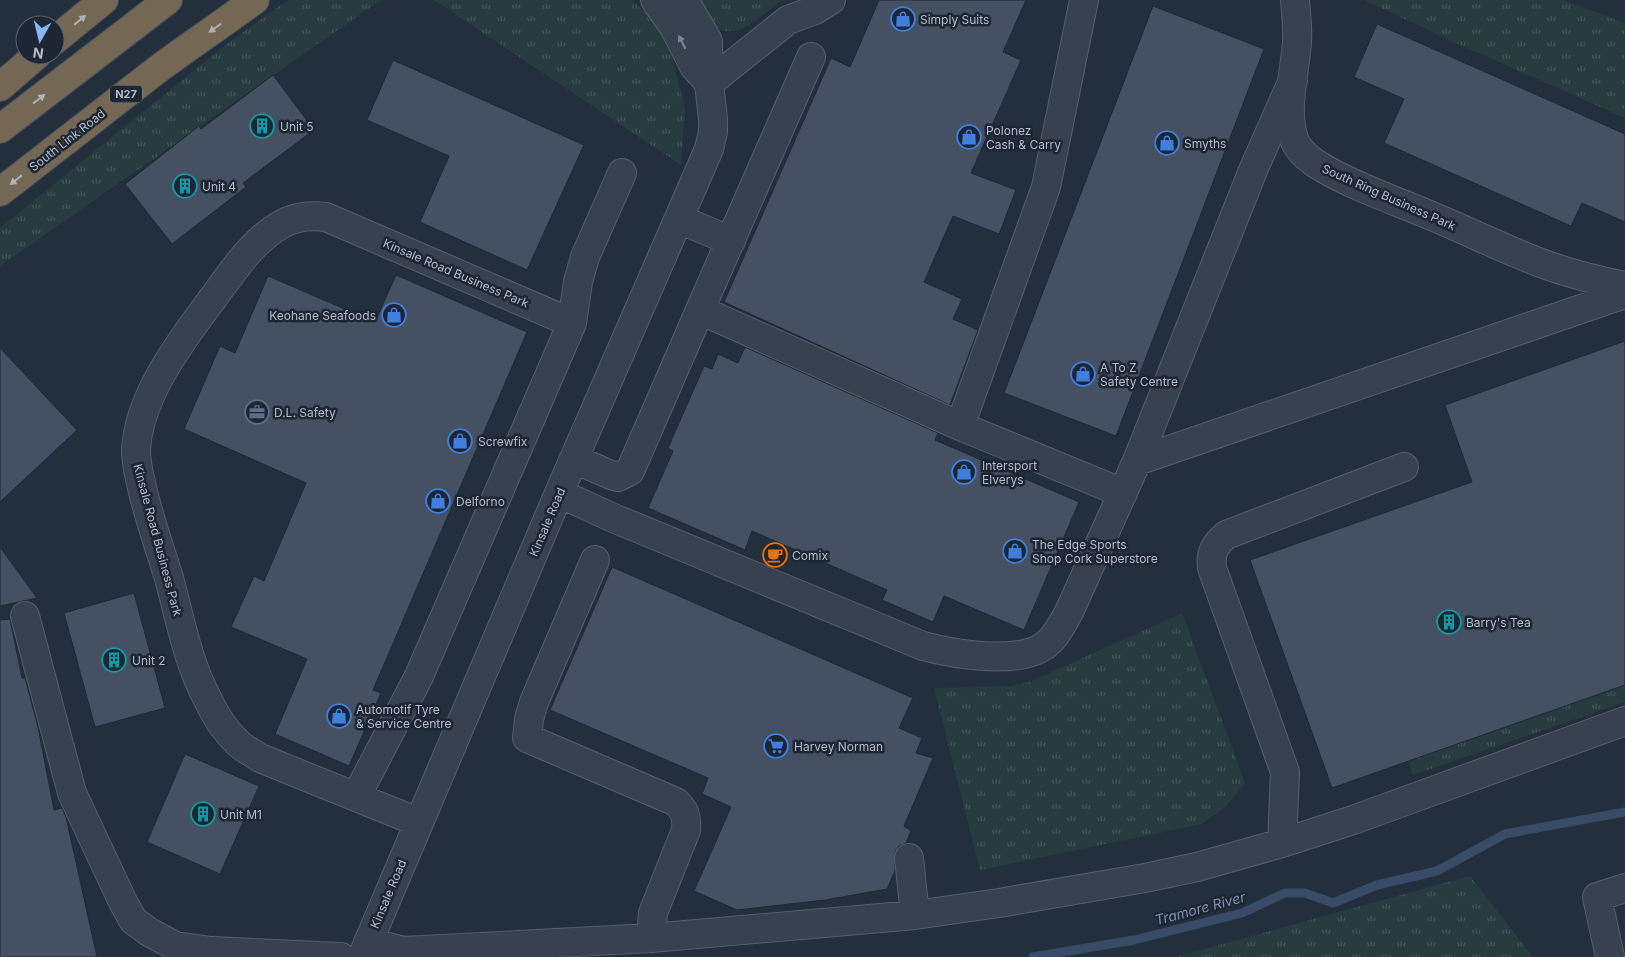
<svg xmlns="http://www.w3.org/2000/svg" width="1625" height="957" viewBox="0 0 1625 957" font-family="Inter,sans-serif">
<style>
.grass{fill:url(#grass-tufts)}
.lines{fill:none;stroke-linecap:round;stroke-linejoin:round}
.stream{stroke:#394c67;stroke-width:9}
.building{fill:#455162;stroke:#1f2835}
.minor-casing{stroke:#565f6c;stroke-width:30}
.highway-casing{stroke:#434c59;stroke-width:30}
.minor{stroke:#38414e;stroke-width:28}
.highway{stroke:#746855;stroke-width:28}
.oneway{fill:#aeb4bd}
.oneway2{fill:#7c8592}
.labels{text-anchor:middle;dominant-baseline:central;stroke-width:5;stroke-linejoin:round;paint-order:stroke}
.shield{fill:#1d2633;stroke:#878f9c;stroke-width:1}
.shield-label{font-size:11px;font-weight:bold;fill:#b4bcc9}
.poi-label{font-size:12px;fill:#b4bcc9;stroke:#1d2633;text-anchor:start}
.street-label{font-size:12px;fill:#b4bcc9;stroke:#1d2633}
.water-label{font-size:14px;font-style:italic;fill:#7c92b1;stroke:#1d2633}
</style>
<defs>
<pattern id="grass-tufts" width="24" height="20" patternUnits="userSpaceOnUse" patternTransform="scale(1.25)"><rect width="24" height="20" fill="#263c3f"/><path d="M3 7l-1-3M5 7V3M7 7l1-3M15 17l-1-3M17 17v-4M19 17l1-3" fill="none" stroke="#435659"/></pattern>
</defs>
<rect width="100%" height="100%" fill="#242f3e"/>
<path class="grass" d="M290 0H381L0 266V228L224 46 275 9Z
M434 0H632L655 22 672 56 685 109 681 165Z
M694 0H782C765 12 735 45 714 25 707 18 701 8 694 0Z
M1364 0H1563L1625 23V118L1454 42Z
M1182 613 1245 783 1226 806 1202 824 980 870 934 688 1012 686 1032 681Z
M1625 685V702L1413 775 1408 761Z
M1470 876 1533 957H1176Z"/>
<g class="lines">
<path class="stream" d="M1033 957 1134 940 1242 913 1285 893H1305L1333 903 1377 885 1437 871 1505 834 1625 812"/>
</g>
<path class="building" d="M879 0H1026L1003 52 1021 60 971 173 1016 190 999 234 953 216 924 282 962 299 953 319 978 330 950 405 724 302 831 58 850 67Z
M1153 6 1264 49 1116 436 1004 393Z
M1377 24 1625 134V222L1582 203 1571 226 1384 143 1404 99 1354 77Z
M393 60 584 145 527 270 420 222 449 156 367 120Z
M273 75 314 130 243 183 246 187 172 244 125 184 199 126 201 129Z
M396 275 527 332 373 690 381 693 349 766 275 734 307 659 231 627 254 576 264 581 306 483 184 429 220 346 235 353 268 276 375 322Z
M1625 341V685L1332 788 1250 560 1472 482 1445 405Z
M745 347 938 433 935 440 1079 502 1024 630 944 596 933 622 882 600 887 590 752 531 745 550 648 508 673 451 668 448 704 366 712 369 718 354 738 363Z
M0 348 77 430 0 502Z
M0 547 37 598 0 606Z
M612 567 913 698 899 728 922 738 916 753 933 758 904 826 911 831 906 843 899 846 895 852V871L887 889 825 900 737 910 694 891 731 807 702 794 708 778 550 710Z
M134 593 165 708 95 727 64 613Z
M10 619 22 678H25L38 727 54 810 62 808 66 817 97 957H0V620Z
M185 754 259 786 220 874 147 842Z"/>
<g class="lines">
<g class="minor-casing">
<path id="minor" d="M655 0 674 27 694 66 709 83
M1295 0C1296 14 1298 28 1297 42 1295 72 1284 109 1294 139 1298 151 1312 162 1323 168 1357 188 1397 201 1434 217 1473 233 1511 253 1552 267 1576 275 1600 281 1625 286
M811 57 700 310 960 426 1123 493
M709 83 788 20 815 10 831 0
M679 219 731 241
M960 426 1046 187 1084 0
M574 459 611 475 618 477 630 471 700 310
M1137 461 1625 294
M559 493 611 517 923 646C953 654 1017 665 1044 646 1055 639 1062 624 1069 612L1137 461 1254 168 1293 80
M595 560 534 702 529 719 527 738 676 802C685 811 687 817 686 830L653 913 651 938
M25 616 72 793 123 902 133 920 149 932 175 946 211 951 341 957
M356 797 419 676 572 323 578 282 585 257 622 173
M418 822 260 758C253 753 244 749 238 743 226 732 215 715 208 700 188 663 180 619 169 578 160 549 150 521 143 492 140 478 136 464 136 451 138 396 182 340 213 298 233 271 252 241 282 224 296 216 310 215 326 217L572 323
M1282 843 1285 772 1212 568C1210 552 1215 545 1226 535L1404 467
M909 858 915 915
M368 942 404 951 651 938 915 915 999 903 1145 878 1197 867 1282 843 1353 820 1625 721
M362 957 559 493 709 149 713 132V119L709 83 708 41 684 0
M1610 957 1597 897 1625 888"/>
</g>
<g class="highway-casing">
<path id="highway" d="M55 40 104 0
M0 87 37 55
M0 129 168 0
M0 192 162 66 255 0"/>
</g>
<use href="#minor" class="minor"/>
<use href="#highway" class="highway"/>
</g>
<defs><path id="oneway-solid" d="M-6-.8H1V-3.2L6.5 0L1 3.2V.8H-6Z" transform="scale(1.25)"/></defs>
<g class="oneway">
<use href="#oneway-solid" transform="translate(80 20) rotate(-39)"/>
<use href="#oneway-solid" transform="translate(215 28) rotate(145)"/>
<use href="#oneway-solid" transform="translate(39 99) rotate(-37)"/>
<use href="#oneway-solid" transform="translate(16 180) rotate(142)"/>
</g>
<use class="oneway2" href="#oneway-solid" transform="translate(682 42) rotate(-117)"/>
<defs>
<g id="shop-ring" transform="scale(1.25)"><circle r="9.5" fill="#1d2633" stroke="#3f7fe0" stroke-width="1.5"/><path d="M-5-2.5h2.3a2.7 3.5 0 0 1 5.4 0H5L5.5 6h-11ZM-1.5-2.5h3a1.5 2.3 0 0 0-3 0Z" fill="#3f7fe0"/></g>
<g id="building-ring" transform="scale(1.25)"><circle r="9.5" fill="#1d2633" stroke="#0f9aa8" stroke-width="1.5"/><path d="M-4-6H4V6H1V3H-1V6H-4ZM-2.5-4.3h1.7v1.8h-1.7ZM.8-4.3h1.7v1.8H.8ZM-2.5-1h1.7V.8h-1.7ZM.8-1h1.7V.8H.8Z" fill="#0f9aa8"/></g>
<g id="office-ring" transform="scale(1.25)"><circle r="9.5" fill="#1d2633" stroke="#5c6f8a" stroke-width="1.5"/><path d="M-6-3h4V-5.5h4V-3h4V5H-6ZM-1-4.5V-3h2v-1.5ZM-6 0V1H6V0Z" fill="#5c6f8a"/></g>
<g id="cafe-ring" transform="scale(1.25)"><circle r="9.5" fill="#1d2633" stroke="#e8710a" stroke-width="1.5"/><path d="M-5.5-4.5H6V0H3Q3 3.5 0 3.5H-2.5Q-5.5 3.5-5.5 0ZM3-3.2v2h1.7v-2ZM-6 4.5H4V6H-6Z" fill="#e8710a"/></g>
<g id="supermarket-ring" transform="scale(1.25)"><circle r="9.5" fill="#1d2633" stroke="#3f7fe0" stroke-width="1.5"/><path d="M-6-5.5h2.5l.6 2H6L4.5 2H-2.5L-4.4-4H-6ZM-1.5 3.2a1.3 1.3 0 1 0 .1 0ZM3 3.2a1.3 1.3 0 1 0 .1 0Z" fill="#3f7fe0"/></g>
</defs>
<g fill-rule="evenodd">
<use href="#shop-ring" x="903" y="19"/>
<use href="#building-ring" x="262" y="126"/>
<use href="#shop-ring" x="969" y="137"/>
<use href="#shop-ring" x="1167" y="143"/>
<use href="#building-ring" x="185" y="186"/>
<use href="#shop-ring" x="394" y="315"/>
<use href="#shop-ring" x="1083" y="374"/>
<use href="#office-ring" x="257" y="412"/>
<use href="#shop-ring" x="460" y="441"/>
<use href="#shop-ring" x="964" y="472"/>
<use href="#shop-ring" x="438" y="501"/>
<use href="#shop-ring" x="1015" y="551"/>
<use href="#cafe-ring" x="775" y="555"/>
<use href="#building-ring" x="1449" y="622"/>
<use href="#building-ring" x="114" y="660"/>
<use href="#shop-ring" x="339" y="716"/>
<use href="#supermarket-ring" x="776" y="746"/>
<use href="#building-ring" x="203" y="814"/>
</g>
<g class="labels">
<rect class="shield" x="110" y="85.5" width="32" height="17" rx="4"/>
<g class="shield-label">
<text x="126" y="94">N27</text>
</g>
<g class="poi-label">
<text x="920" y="19">Simply Suits</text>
<text x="280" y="126">Unit 5</text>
<text x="986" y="130">Polonez<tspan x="986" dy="14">Cash &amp; Carry</tspan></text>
<text x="1184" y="143">Smyths</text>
<text x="202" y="186">Unit 4</text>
<text x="376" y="315" text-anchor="end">Keohane Seafoods</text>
<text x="1100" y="367">A To Z<tspan x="1100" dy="14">Safety Centre</tspan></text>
<text x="274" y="412">D.L. Safety</text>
<text x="478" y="441">Screwfix</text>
<text x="982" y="465">Intersport<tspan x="982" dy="14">Elverys</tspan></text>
<text x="456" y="501">Delforno</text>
<text x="1032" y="544">The Edge Sports<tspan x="1032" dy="14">Shop Cork Superstore</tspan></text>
<text x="792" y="555">Comix</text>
<text x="1466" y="622">Barry's Tea</text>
<text x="132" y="660">Unit 2</text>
<text x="356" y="709">Automotif Tyre<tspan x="356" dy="14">&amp; Service Centre</tspan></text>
<text x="794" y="746">Harvey Norman</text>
<text x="220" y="814">Unit M1</text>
</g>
<g class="street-label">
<text transform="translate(67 140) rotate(-38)">South Link Road</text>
<text transform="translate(1389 197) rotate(24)">South Ring Business Park</text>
<text transform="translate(456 273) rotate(23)">Kinsale Road Business Park</text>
<text transform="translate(547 522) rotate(-67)">Kinsale Road</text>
<text transform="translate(158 540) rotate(75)">Kinsale Road Business Park</text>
<text transform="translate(388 894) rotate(-67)">Kinsale Road</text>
</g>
<g class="water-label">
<text transform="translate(1200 908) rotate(-15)">Tramore River</text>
</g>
</g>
<g transform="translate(40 40) rotate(188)"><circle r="24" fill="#1d2633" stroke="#59626f"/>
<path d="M0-4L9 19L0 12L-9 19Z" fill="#8ab4f8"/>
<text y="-8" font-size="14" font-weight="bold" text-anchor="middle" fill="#b4bcc9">N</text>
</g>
</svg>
